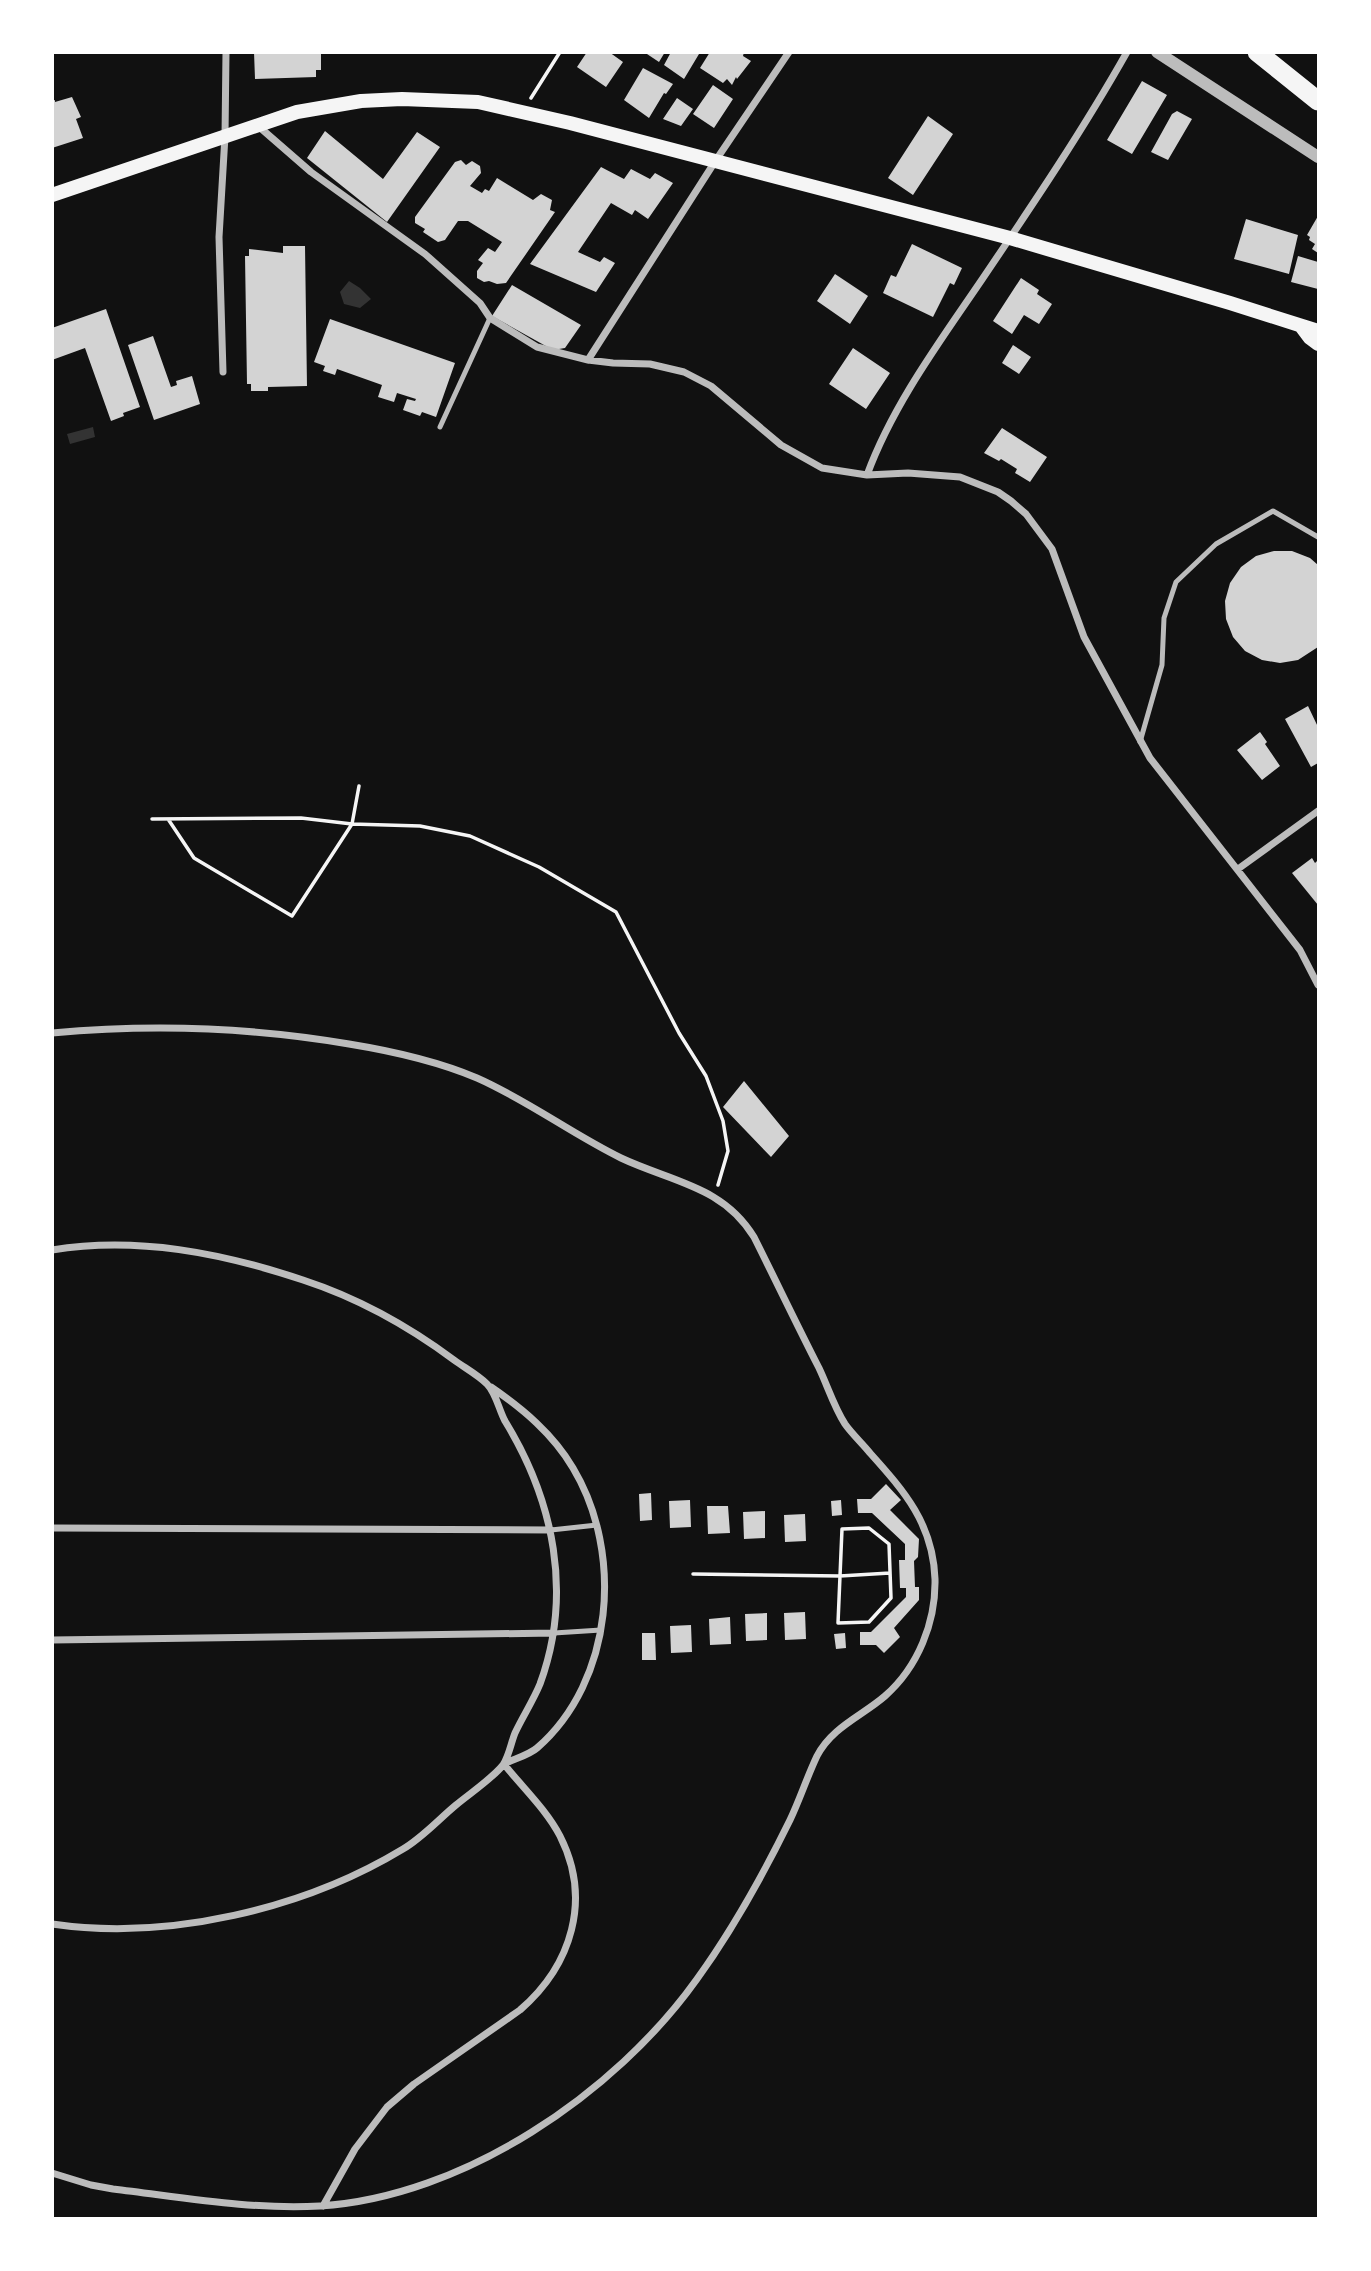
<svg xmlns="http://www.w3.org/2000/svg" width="1371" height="2271" viewBox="0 0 1371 2271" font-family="'Sofia Sans Condensed',sans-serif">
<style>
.water{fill:#333}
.building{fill:#d3d3d3}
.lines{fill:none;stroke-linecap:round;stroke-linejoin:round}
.path{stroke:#f5f5f5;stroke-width:3.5}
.service{stroke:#bcbcbc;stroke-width:5}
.minor{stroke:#bcbcbc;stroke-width:7}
.tertiary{stroke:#bcbcbc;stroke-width:12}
.secondary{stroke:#f5f5f5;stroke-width:14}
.motorway{stroke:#f5f5f5;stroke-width:19}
</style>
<rect width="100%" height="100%" fill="#111"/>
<path class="water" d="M349 281 360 288 371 299 360 308 344 304 340 292Z
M93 427 95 437 70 444 67 434Z"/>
<path class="building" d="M254 52H321V70H316V77L255 79Z
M587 52H609L623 62 606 87 577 67Z
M644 52H665L659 62Z
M671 52 699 54 684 79 664 65Z
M710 52H744L743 56 751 61 737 79 736 77 732 85 727 79 723 83 700 68Z
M643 68 673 84 666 94 664 93 649 118 624 100Z
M1142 81 1167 95 1132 154 1107 140Z
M713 85 733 99 714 128 693 114Z
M72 97 81 117 76 119 83 138 52 148V101L55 100V102Z
M677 98 693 109 681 126 663 119Z
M1177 111 1192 119 1168 160 1151 152 1172 114Z
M928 116 953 134 913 195 888 178Z
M325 131 383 179 417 132 440 147 387 222 307 158Z
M461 160 466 165 472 161 480 166 481 173 470 186 482 193 485 189 489 191 497 178 533 200 541 194 552 200 550 210 555 212 506 283 497 284 489 281 484 282 477 278V271L483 263 478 260 488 248 495 252 502 242 468 221H458L445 240 438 242 423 232 425 229 415 223V217L455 162Z
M601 167 624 179 631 169 650 179 655 173 673 183 648 219 635 210 632 215 611 203 578 252 600 262 604 257 615 263 596 292 530 264Z
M1318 216V253L1312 249 1315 244 1309 240 1310 237 1307 235Z
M1246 219 1298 235 1289 274 1234 259Z
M912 244 962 268 954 285 950 283 933 317 883 293 891 275 896 277Z
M283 246H305L307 386 268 387V391H251V384H247L245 256H249V249L283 253Z
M1298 256 1318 262V289L1291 282Z
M835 274 868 296 850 324 817 301Z
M1021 278 1039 290 1037 294 1052 304 1039 324 1024 315 1012 334 993 321Z
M512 285 581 325 565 348 553 350 492 316Z
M106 309 140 407 123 413 124 416 111 421 85 348 52 360V328Z
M330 319 455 363 436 417 422 412 420 416 403 410 407 399 415 401 416 399 397 393 394 402 378 397 382 385 337 369 335 375 323 371 325 366 314 362Z
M153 336 171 387 177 385 176 381 192 376 200 404 154 420 128 345Z
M1013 345 1031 357 1019 374 1002 363Z
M853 348 890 373 866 409 829 384Z
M1002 428 1047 457 1030 482 1015 473 1017 469 1001 459 999 461 984 453Z
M1274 551H1292L1310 558 1318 565V647L1298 660 1280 663 1262 660 1245 651 1233 637 1226 619 1225 601 1230 583 1241 567 1256 556Z
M1308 706 1318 727V763L1311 767 1285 719Z
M1260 732 1267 742 1265 744 1280 766 1262 780 1237 750Z
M1312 858 1315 863 1318 860V905L1292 873Z
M744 1081 789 1136 771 1157 723 1107Z
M886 1484 901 1500 890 1510 919 1539 918 1557 914 1561 915 1587H919V1600L894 1628 900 1637 884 1653 876 1645H860V1632H871L906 1597V1588H900L899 1560H905V1544L872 1513H858L857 1499H871Z
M651 1493 652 1520 640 1521 639 1494Z
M690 1500 691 1527 670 1528 669 1501Z
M841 1500 842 1515 832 1516 831 1501Z
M707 1506H728L730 1533 708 1534Z
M765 1511V1538L744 1539 743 1512Z
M805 1514 806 1541 785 1542 784 1515Z
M805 1612 806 1639 785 1640 784 1613Z
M767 1613V1640L746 1641 745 1614Z
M730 1617 731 1644 710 1645 709 1619Z
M691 1625 692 1652 671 1653 670 1626Z
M642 1633H655L656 1660H642Z
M845 1633 846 1648 836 1649 834 1634Z"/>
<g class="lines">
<path class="path" d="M531 98 560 52
M152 819 301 818 352 824 420 826 470 836 539 867 616 912 679 1033 706 1076 723 1121 728 1151 718 1185
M168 819 194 858 292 916 352 824 359 786
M869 1528 889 1544 891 1598 869 1622 838 1623 842 1529Z
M693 1574 840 1576 890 1573"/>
<path class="service" d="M440 427 490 318
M1140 742 1162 665 1164 618 1176 582 1216 544 1273 511 1318 537
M551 1530 597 1525
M554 1633 601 1630"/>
<path class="minor" d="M257 125 311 172 425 254 480 303 490 318 537 347 588 360 613 363 650 364 684 372 711 386 781 445 822 468 867 475 908 473 960 477 998 492 1011 501 1026 514 1052 549 1084 637 1150 758 1300 950 1318 985
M588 360 716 160 789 52
M223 372 219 237 225 136 226 52
M867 475C893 404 941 340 983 278 1033 204 1083 130 1127 52
M1238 869 1318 811
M52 1033C152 1024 250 1027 349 1044 392 1051 437 1061 477 1078 527 1100 572 1134 621 1158 672 1182 723 1186 754 1237 776 1281 797 1325 819 1368 828 1387 834 1407 845 1424 852 1434 862 1443 870 1453 905 1492 933 1524 935 1579 936 1622 918 1667 885 1696 862 1716 832 1727 817 1756 807 1777 800 1799 790 1820 763 1875 733 1929 697 1979 615 2094 463 2197 320 2206 251 2210 181 2197 113 2189L91 2185 52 2173
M52 1250C137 1236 222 1253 303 1280 358 1298 407 1325 454 1360 465 1368 478 1375 487 1384 496 1393 499 1410 505 1421 554 1501 573 1594 540 1684 533 1701 523 1716 515 1733 511 1743 509 1756 503 1765 493 1778 469 1794 456 1805 439 1819 422 1838 403 1849 304 1909 168 1941 52 1924
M52 1528 551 1530
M52 1640 554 1633
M323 2206 355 2149 387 2107 414 2084 520 2010C572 1965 592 1899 560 1836 546 1809 522 1787 504 1764 514 1759 529 1755 537 1748 614 1681 624 1553 573 1468 553 1434 523 1409 491 1387"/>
<path class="tertiary" d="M1157 52 1318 157"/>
<path class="secondary" d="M52 195 297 112 361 101 402 99 478 102 570 123 1010 238 1230 303 1318 331
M1301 326 1310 338 1318 344"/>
<path class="motorway" d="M1257 52 1318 101"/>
</g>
<rect width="1371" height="2271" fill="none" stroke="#ffffff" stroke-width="108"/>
</svg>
